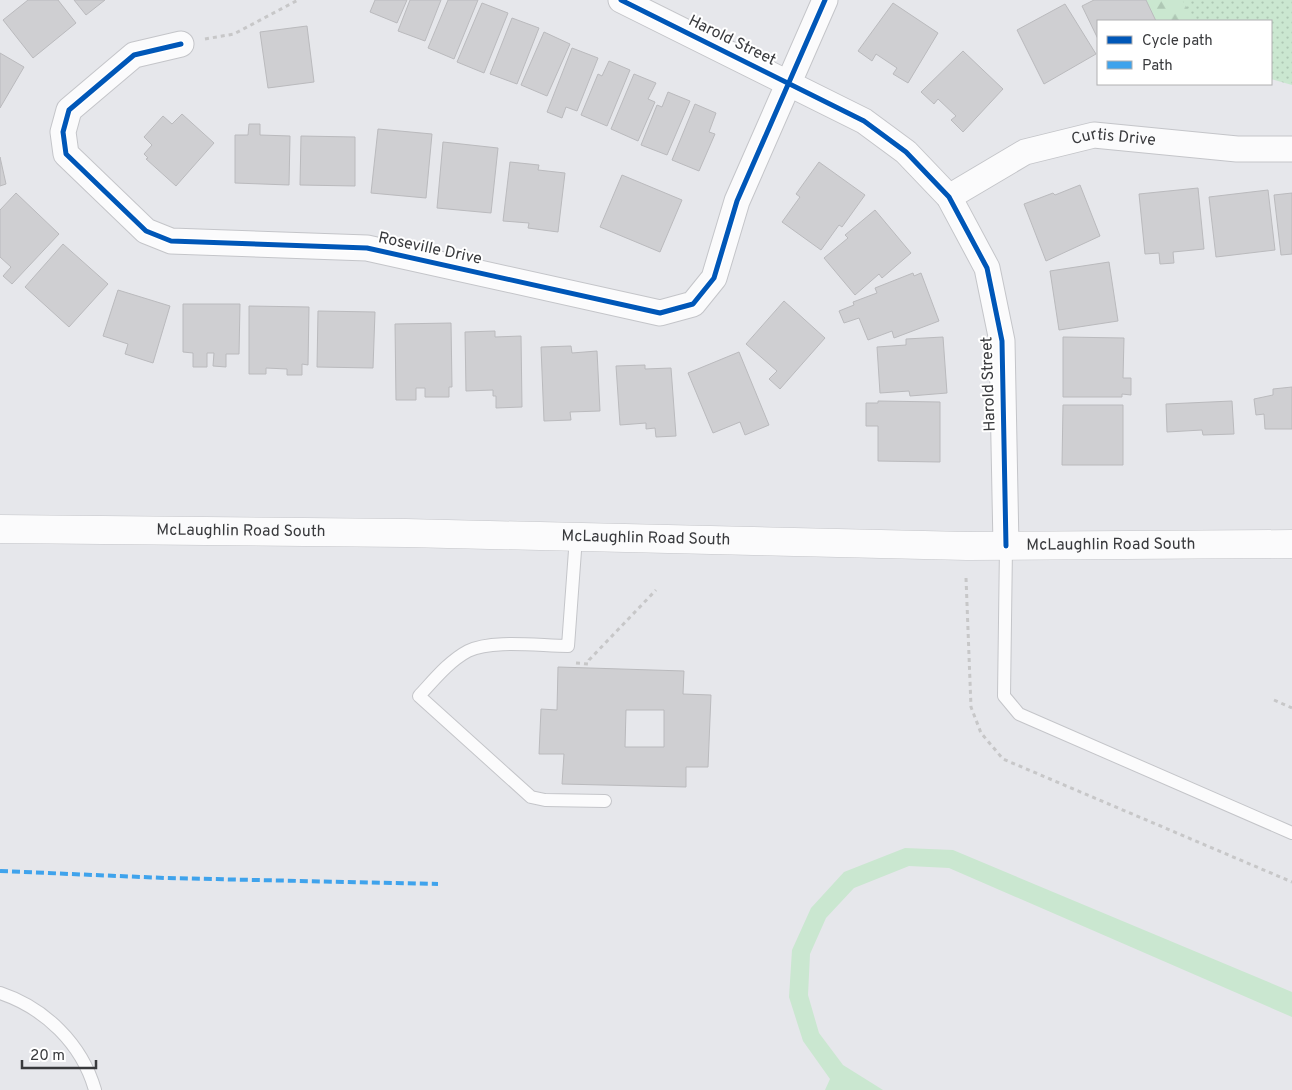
<svg xmlns="http://www.w3.org/2000/svg" width="1292" height="1090" viewBox="0 0 1292 1090" font-family="Overpass,sans-serif">
<style>
.grass{fill:#cae7d0}
.forest{fill:url(#forest-firs)}
.park{fill:url(#park-dots)}
.building{fill:#cfcfd2;stroke:#bababd;fill-rule:evenodd}
.lines{fill:none;stroke-linecap:round;stroke-linejoin:round}
.lane-casing{stroke:#c4c5c9;stroke-width:14}
.street-casing{stroke:#c4c5c9;stroke-width:27}
.secondary-casing{stroke:#c4c5c9;stroke-width:29}
.path{stroke:#c7c7c8;stroke-width:3;stroke-dasharray:4 4;stroke-linecap:butt}
.lane{stroke:#fbfbfc;stroke-width:12}
.street{stroke:#fbfbfc;stroke-width:25}
.secondary{stroke:#fbfbfc;stroke-width:28}
.quiet{stroke:#3fa3ec;stroke-width:4;stroke-dasharray:8 4;stroke-linecap:butt}
.cycleway-casing{stroke:#fff;stroke-width:8}
.cycleway{stroke:#0057b8;stroke-width:5}
.labels{text-anchor:middle;dominant-baseline:central;stroke-width:4;stroke-linejoin:round;paint-order:stroke}
.street-label{font-size:16px;fill:#393a3d;stroke:#fff}
</style>
<defs>
<pattern id="forest-firs" width="22" height="20" patternUnits="userSpaceOnUse" patternTransform="scale(1.25)"><rect width="22" height="20" fill="#cae7d0"/><path d="M5 1l3.5 6h-7zM16 11l3.5 6h-7z" fill="#aec7b4"/></pattern>
<pattern id="park-dots" width="8" height="8" patternUnits="userSpaceOnUse" patternTransform="scale(1.25)"><rect width="8" height="8" fill="#cae7d0"/><path d="M2 2h.1M6 6h.1" fill="none" stroke="#aec7b4" stroke-width="1.8" stroke-linecap="round"/></pattern>
</defs>
<rect width="100%" height="100%" fill="#e6e7eb"/>
<path class="grass" d="M905 848 953 850 1292 992V1017L949 868 909 866 854 888 826 918 810 954 808 995 819 1033 843 1065 883 1090H825L830 1079 803 1041 789 997 792 950 811 908 844 872Z"/>
<path class="forest" d="M1144 0H1292L1271 21H1147Z"/>
<path class="park" d="M1182 0H1292V85L1271 79V21H1196Z"/>
<path class="building" d="M28 0H58L76 23 33 58 3 20Z
M74 0H105L86 15Z
M375 0H407L397 23 370 12Z
M410 0H441L425 41 398 31Z
M448 0H478L454 59 428 48Z
M1094 0H1146L1156 21H1098V39L1082 6Z
M482 3 508 13 484 73 457 62Z
M893 3 938 33 908 83 893 74 897 68 876 54 872 61 858 51Z
M1065 4 1096 54 1044 84 1017 30Z
M512 18 539 28 517 84 490 74Z
M307 26 314 82 268 88 260 32Z
M544 32 570 44 547 96 521 85Z
M572 48 598 58 577 111 566 107 562 118 547 112Z
M963 51 1003 89 963 132 951 120 956 116 938 99 934 104 921 92Z
M0 53 24 67 0 108Z
M609 61 630 70 607 126 581 115 598 74 602 76Z
M634 74 656 83 648 99 655 102 638 141 611 129Z
M668 92 690 101 667 155 641 145 657 105 662 107Z
M695 104 716 113 709 132 715 134 699 171 672 160Z
M182 114 214 143 176 186 146 159 148 158 144 154 152 145 144 137 163 116 172 124Z
M249 124H260V135L290 136 289 185 235 183V135H248Z
M378 129 432 134 426 198 371 193Z
M301 136 355 137V186L300 185Z
M443 142 498 148 491 213 437 208Z
M0 157 6 184 0 186Z
M510 162 539 165 538 170 565 173 558 232 528 228 529 223 503 221Z
M819 162 865 195 842 227 839 225 821 250 782 222 800 197 796 194Z
M622 175 682 200 660 252 600 227Z
M1080 185 1100 236 1046 261 1024 204 1053 193 1055 195Z
M1198 188 1204 249 1173 252 1174 263 1160 264 1159 253 1145 254 1139 194Z
M1268 190 1275 250 1216 257 1209 197Z
M16 193 59 234 12 284 3 276 11 267 0 257V210Z
M1292 193V254L1281 255 1274 195Z
M875 210 911 253 882 278 879 274 855 295 824 258 848 238 845 235Z
M63 244 108 284 69 327 25 287Z
M1109 262 1118 321 1059 330 1050 271Z
M913 273 914 276 921 273 939 321 894 338 892 331 868 340 859 318 844 323 839 311 854 305 853 302 877 293 875 288Z
M118 290 170 306 153 363 125 354 128 344 103 336Z
M784 301 825 338 780 389 769 379 777 371 746 344Z
M183 304H240L239 354H226V367L213 366 214 353H207V367H193V353L183 352Z
M249 306 309 307 308 365 302 364V375H287V369L266 368V374H249Z
M318 311 375 312 373 368 317 367Z
M451 323 452 387H449V397H425V388H416V400H396L395 324Z
M495 331V337L521 336 522 407 496 408V396H493V390L466 391 465 332Z
M943 337 947 393 910 396 909 391 880 393 877 347 906 345V339Z
M1063 337 1124 338 1123 378H1131V395L1122 394V397H1063Z
M571 346 572 353 597 351 600 411 570 412 571 420 544 421 541 347Z
M739 352 769 425 745 435 740 422 713 433 688 373Z
M645 365V369L671 368 676 436 656 437 655 428 646 429V423L620 425 616 366Z
M1292 387V429H1265L1264 414 1256 415 1254 399 1273 395V389Z
M878 401 940 402V462L878 461V426H866V403H878Z
M1232 401 1234 434 1203 435 1202 430 1167 432 1166 404Z
M1063 405H1123V465H1062Z
M558 667 684 671 683 694 711 695 708 767H686V787L562 784 564 754H539L541 709 557 710ZM626 710H664V747H625Z"/>
<g class="lines">
<g class="lane-casing">
<path id="lane" d="M576 537 568 646C540 646 492 639 468 651 449 661 433 681 419 696L531 797 545 800 605 801
M1006 546 1004 696 1019 714 1292 833
M0 993C45 1008 82 1044 95 1090"/>
</g>
<g class="street-casing">
<g id="street">
<path d="M621 0 864 121 906 152 949 197 987 268 1002 341 1006 546"/>
<path d="M181 44 134 55 69 110 63 132 66 154 146 231 171 241 367 248 660 313 693 304 714 278 737 201 825 0"/>
<path id="s1" d="M949 197 1025 152 1094 135 1237 149H1292"/>
</g>
</g>
<g class="secondary-casing">
<g id="secondary">
<path id="s2" d="M0 529 406 533 967 546 1292 544"/>
</g>
</g>
<path class="path" d="M205 39 234 34 298 0
M966 578 971 707 981 733 1003 759 1292 882
M576 663 588 664 589 660 656 590
M1274 700 1292 708"/>
<use href="#lane" class="lane"/>
<use href="#street" class="street"/>
<use href="#secondary" class="secondary"/>
<path class="quiet" d="M0 871 165 878 438 884"/>
<g class="cycleway-casing">
<path id="cycleway" d="M621 0 864 121 906 152 949 197 987 268 1002 341 1006 546
M181 44 134 55 69 110 63 132 66 154 146 231 171 241 367 248 660 313 693 304 714 278 737 201 825 0"/>
</g>
<use href="#cycleway" class="cycleway"/>
</g>
<g class="labels">
<g class="street-label">
<text transform="translate(732 41) rotate(26)">Harold Street</text>
<text stroke="none"><textPath href="#s1" startOffset="179">Curtis Drive</textPath></text>
<text transform="translate(430 249) rotate(12)">Roseville Drive</text>
<text transform="translate(989 384) rotate(-92)">Harold Street</text>
<text stroke="none"><textPath href="#s2" startOffset="241">McLaughlin Road South</textPath></text>
<text stroke="none"><textPath href="#s2" startOffset="646">McLaughlin Road South</textPath></text>
<text stroke="none"><textPath href="#s2" startOffset="1111">McLaughlin Road South</textPath></text>
</g>
</g>
<rect x="1097" y="20" width="175" height="65" fill="#ffffff" stroke="#b0b0b1"/>
<rect x="1107" y="36" width="25" height="8" fill="#0057b8" stroke="#b0b0b1"/>
<text x="1142" y="45" font-size="15" fill="#393a3d">Cycle path</text>
<rect x="1107" y="61" width="25" height="8" fill="#3fa3ec" stroke="#b0b0b1"/>
<text x="1142" y="70" font-size="15" fill="#393a3d">Path</text>
<path d="M22 1060v8h74v-8" fill="none" stroke="#393a3d" stroke-width="2.5"/>
<text x="30" y="1060" font-size="15" fill="#393a3d" stroke="#ffffff" stroke-width="4" paint-order="stroke">20 m</text>
</svg>
